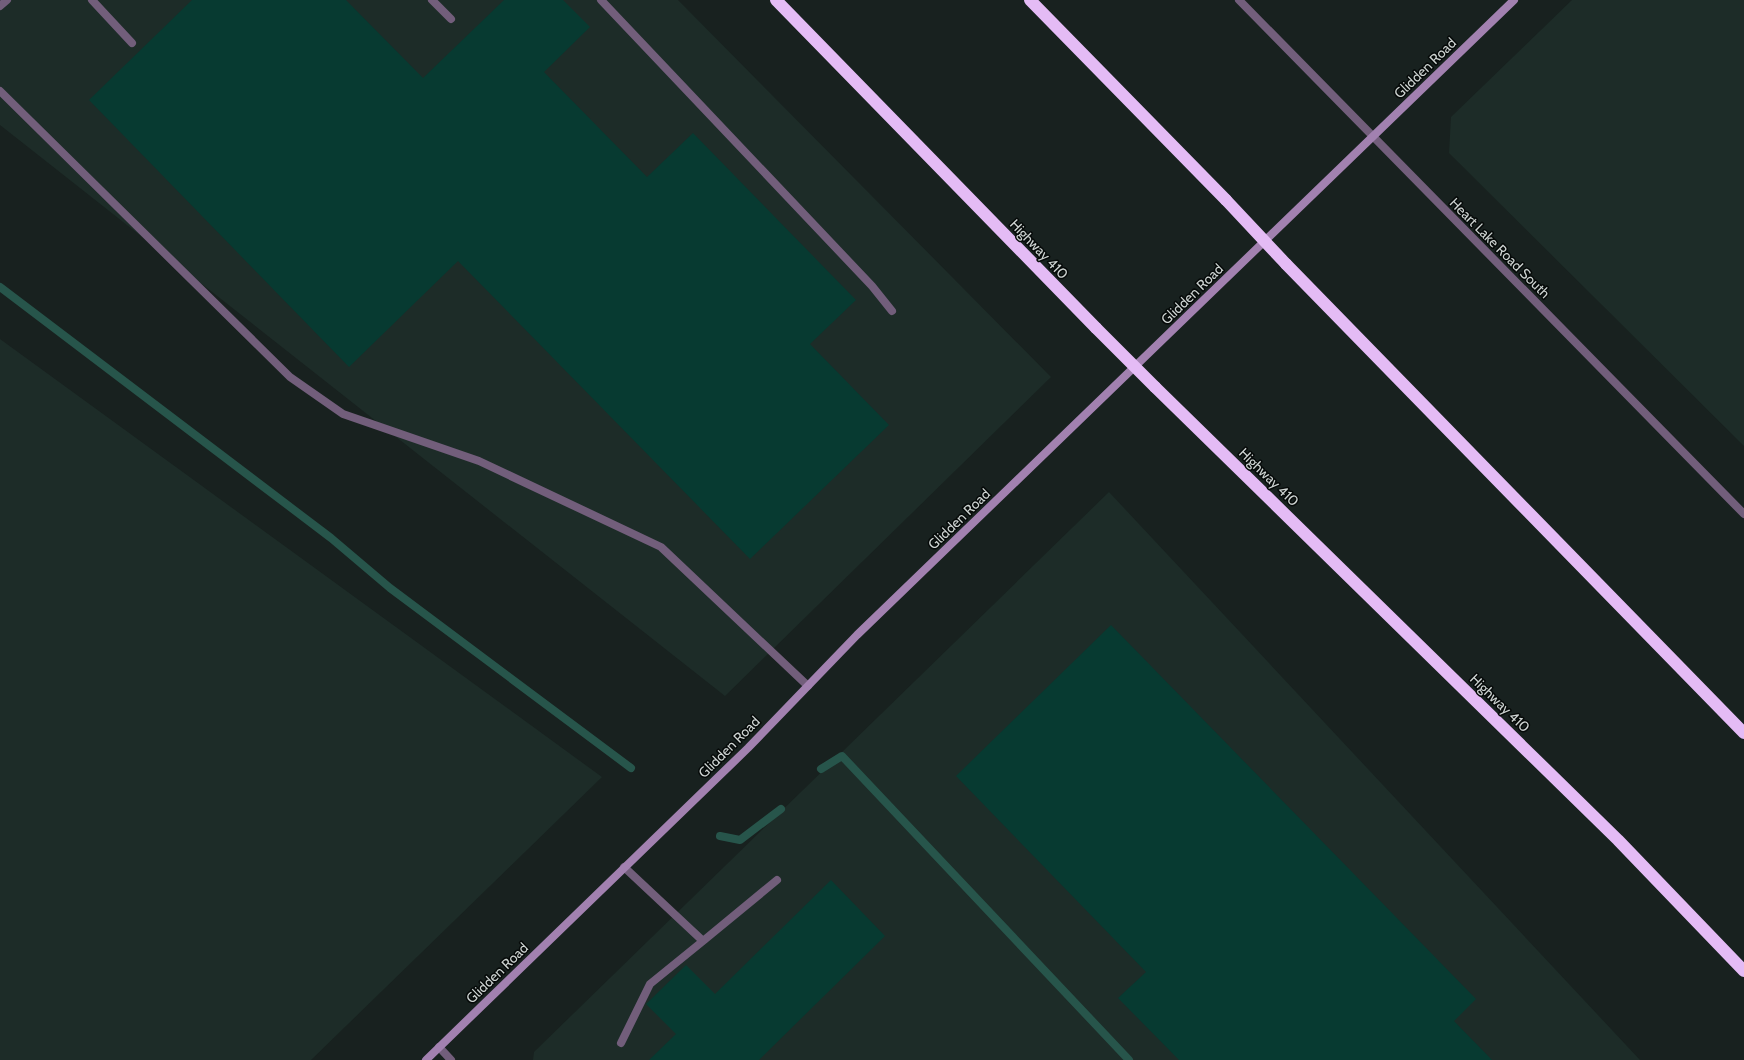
<svg xmlns="http://www.w3.org/2000/svg" width="1744" height="1060" viewBox="0 0 1744 1060" font-family="Cabin,sans-serif">
<style>
.built{fill:#1d2c28}
.lines{fill:none;stroke-linecap:round;stroke-linejoin:round}
.stream{stroke:#27554b;stroke-width:8}
.building{fill:#073a31}
.lane{stroke:#725e7b;stroke-width:8}
.street{stroke:#725e7b;stroke-width:8}
.secondary{stroke:#a281b0;stroke-width:8}
.highway{stroke:#e4bbf5;stroke-width:12}
.highway-bridge{stroke:#e4bbf5;stroke-width:12}
.labels{text-anchor:middle;dominant-baseline:central;stroke-width:3;stroke-linejoin:round;paint-order:stroke}
.street-label{font-size:14px;fill:#ced4d2;stroke:#060a09}
</style>
<rect width="100%" height="100%" fill="#18211f"/>
<path class="built" d="M0 0H678L1051 377 725 696 0 125Z
M1572 0H1744V446L1449 153 1451 117Z
M0 339 602 777 311 1060H0Z
M1109 492 1640 1060H533L534 1052Z"/>
<g class="lines">
<path class="stream" d="M0 287 331 538 390 588 631 768
M821 769 842 756 1129 1060
M720 836 740 840 781 809"/>
</g>
<path class="building" d="M192 0H346L423 78 504 0H563L590 27 544 72 647 177 693 133 856 300 810 344 889 425 750 559 458 261 349 367 89 100Z
M1111 625 1476 999 1454 1021 1492 1060H1179L1118 998 1146 972 956 776Z
M831 880 885 936 759 1060H649L676 1034 646 1004 686 965 715 994Z"/>
<g class="lines">
<path class="lane" d="M92 0 132 43
M432 0 451 19
M601 0 872 286 892 311
M0 6 7 0
M0 91 290 377 343 414 479 461 661 547 808 686
M624 867 703 941 777 880
M621 1043 650 984 703 941"/>
<path class="street" d="M1239 0 1744 514
M439 1047 451 1060"/>
<path class="secondary" d="M426 1060 748 748 857 635 1514 0"/>
<path class="highway" d="M776 0 1096 328
M1030 0 1226 200
M1286 264 1744 733
M1155 387 1618 840 1744 971"/>
<path class="highway-bridge" d="M1226 200 1286 264
M1096 328 1155 387"/>
</g>
<g class="labels">
<g class="street-label">
<text transform="translate(1425 68) rotate(-44)">Glidden Road</text>
<text transform="translate(1500 248) rotate(45)">Heart Lake Road South</text>
<text transform="translate(1039 249) rotate(46)">Highway 410</text>
<text transform="translate(1192 294) rotate(-44)">Glidden Road</text>
<text transform="translate(1269 477) rotate(44)">Highway 410</text>
<text transform="translate(959 519) rotate(-44)">Glidden Road</text>
<text transform="translate(1500 703) rotate(44)">Highway 410</text>
<text transform="translate(729 747) rotate(-45)">Glidden Road</text>
<text transform="translate(497 973) rotate(-44)">Glidden Road</text>
</g>
</g>
</svg>
